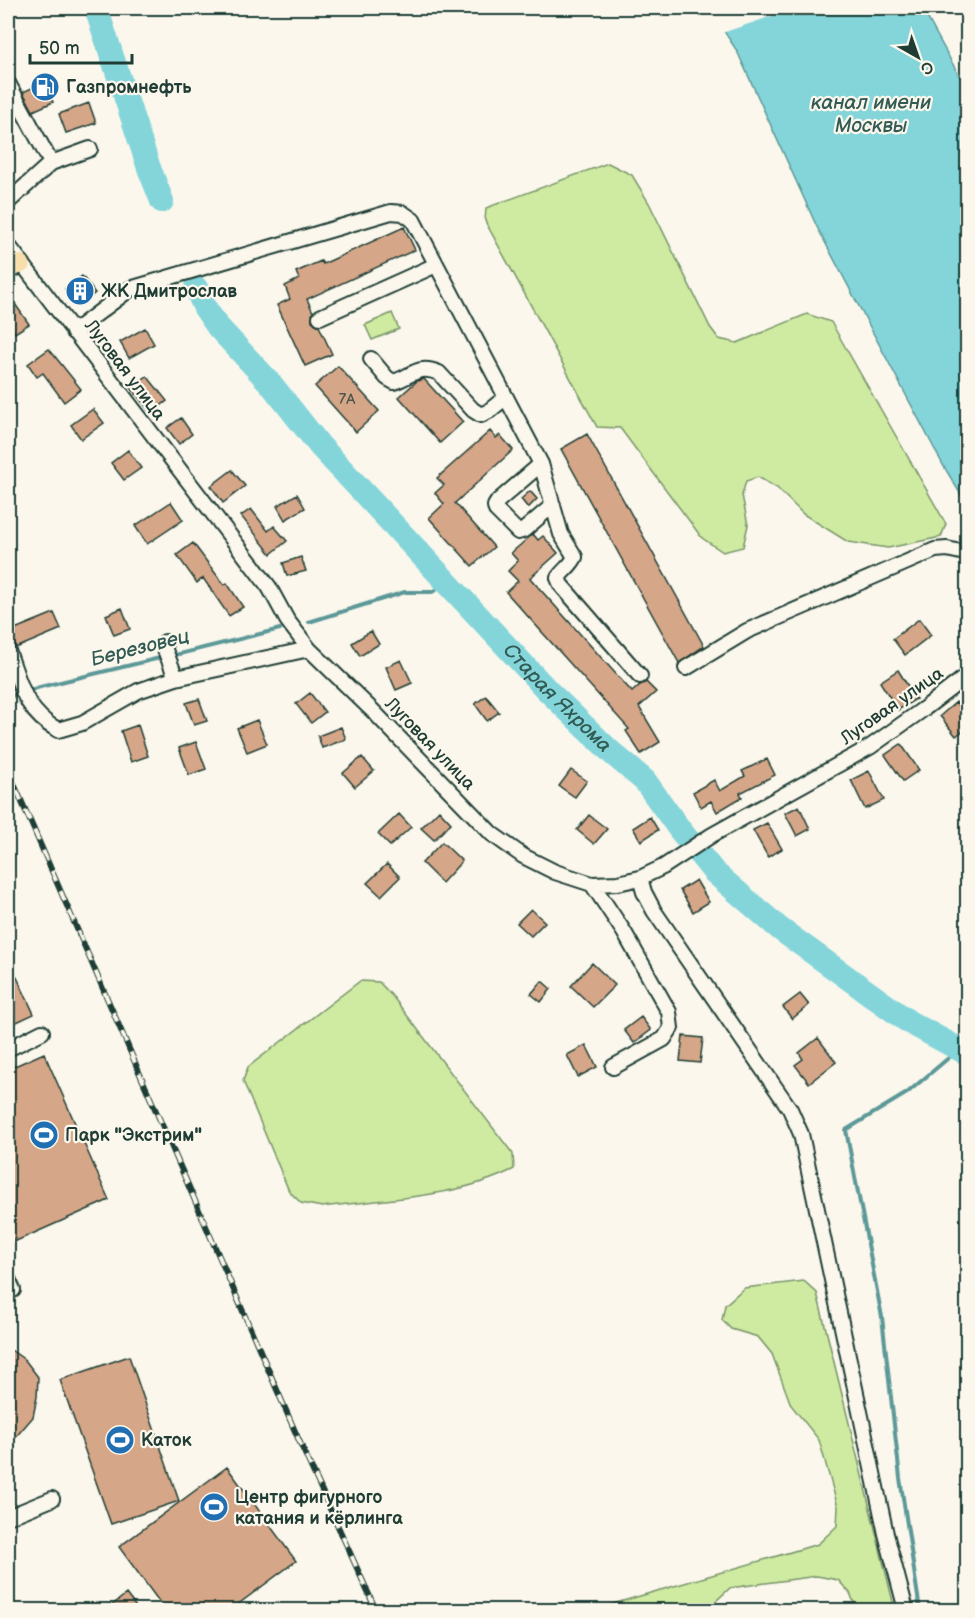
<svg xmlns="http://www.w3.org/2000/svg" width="975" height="1618" viewBox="0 0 975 1618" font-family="'Balsamiq Sans',sans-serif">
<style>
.green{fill:#cfeaa1;stroke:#77946a;stroke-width:1.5}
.water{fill:#84d5da;stroke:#5c9898;stroke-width:1.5}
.pier{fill:#fbf7ec}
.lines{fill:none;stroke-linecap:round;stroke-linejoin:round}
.stream{stroke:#5c9898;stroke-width:4}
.river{stroke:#84d5da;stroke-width:24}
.building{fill:#d6a688;stroke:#1f3d34;stroke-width:1.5}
.minor-casing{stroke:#1f3d34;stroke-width:18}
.major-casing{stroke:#1f3d34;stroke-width:22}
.minor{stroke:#fbf7ec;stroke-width:14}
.major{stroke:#f8deab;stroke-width:18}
.rail-casing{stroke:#1f3d34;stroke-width:6}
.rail{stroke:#fbf7ec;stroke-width:4;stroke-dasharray:11;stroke-linecap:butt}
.labels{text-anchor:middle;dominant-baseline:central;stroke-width:4.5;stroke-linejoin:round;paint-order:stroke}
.number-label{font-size:15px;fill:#4d5749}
.poi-label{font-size:18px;font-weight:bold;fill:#1f3d34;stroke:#fbf7ec;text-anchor:start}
.street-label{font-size:18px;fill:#1f3d34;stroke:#fbf7ec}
.water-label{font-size:20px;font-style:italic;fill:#335b55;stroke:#fbf7ec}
</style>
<rect width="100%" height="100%" fill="#fbf7ec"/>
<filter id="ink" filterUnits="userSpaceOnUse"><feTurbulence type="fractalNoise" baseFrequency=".0167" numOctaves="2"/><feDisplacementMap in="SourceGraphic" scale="12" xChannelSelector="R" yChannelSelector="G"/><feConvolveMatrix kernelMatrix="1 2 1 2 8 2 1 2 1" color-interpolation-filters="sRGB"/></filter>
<g filter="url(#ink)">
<path class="green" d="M608 163 632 175 649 203 710 327 719 339 737 343 807 314 831 322 946 524 941 537 888 548 848 542 803 514 777 488 758 477 746 481 742 495 748 525 743 547 723 552 702 538 620 428 597 427 485 221 486 208Z
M392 313 399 329 372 340 365 325Z
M360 981 379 982 393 997 513 1154 514 1169C457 1198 384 1199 322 1207L301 1203 289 1191 243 1081 248 1067Z
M804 1281 817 1293 895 1610H857L850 1593 838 1580 817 1576 730 1588 716 1601 713 1610H592L818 1544 837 1526 838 1507 819 1440 791 1405 772 1354 758 1337 731 1329 722 1320 725 1305 744 1288Z"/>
<path class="water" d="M709 8H922L967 90V505L943 465 817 227 737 51Z"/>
<path class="pier" d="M734 8H796L722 33 711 16Z"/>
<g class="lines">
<path class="stream" d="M309 622 405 592H432L438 589 443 579
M171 656 280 629
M8 697 40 687 164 657
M920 1610 900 1478 882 1317 846 1130 907 1093 959 1049"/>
<g class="river">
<path d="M96 8 149 168 162 201"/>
<path id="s1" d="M196 288 205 308 218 327 271 384 320 446 547 690 612 753 645 781 680 830 714 872 780 929 909 1022 968 1054"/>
</g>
</g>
<path class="building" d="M45 82 53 102 33 111 23 92Z
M8 101 16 117 8 121Z
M89 103 96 123 66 133 59 114Z
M404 227 415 250 307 299 313 312 312 321 319 326 332 354 305 366 277 305 290 299 285 286 299 279 296 272 321 261 323 264Z
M82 276 95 293 78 306 65 289Z
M15 304 29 324 15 333 8 322V309Z
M145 328 154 344 129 358 120 342Z
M49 349 81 389 64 402 43 373 37 377 28 364Z
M338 366 379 411 356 432 315 386Z
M147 376 167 401 151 413 131 388Z
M424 379 463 422 440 443 399 397 417 381Z
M93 409 104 423 81 439 71 425Z
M181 418 192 434 179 444 167 428Z
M490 431 496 438 500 435 513 450 455 503 494 547 472 566 429 518 444 504 435 493 444 485 437 478Z
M587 434 704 646 679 663 561 449Z
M128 450 141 468 124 480 111 463Z
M232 470 245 486 223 503 211 486Z
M530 491 537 499 528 508 521 499Z
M297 494 305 508 285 520 277 506Z
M171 502 183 520 147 544 135 526Z
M251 509 268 531 274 526 287 541 271 554 241 516Z
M533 534 538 540 543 536 558 553 530 578 632 692 640 685 646 682 656 692 639 707 660 742 641 754 626 731 629 729 506 592 518 581 508 571 518 561 511 553Z
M193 543 224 585 227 583 243 607 229 616 203 578 197 583 177 555Z
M301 557 306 571 287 576 283 563Z
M122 608 130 629 114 635 106 615Z
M54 613 61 629 16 648 10 631Z
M919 619 931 635 905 655 893 639Z
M371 631 379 644 360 656 352 643Z
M401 660 412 683 396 690 386 667Z
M898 670 916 699 898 710 880 682Z
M310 693 325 712 311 723 296 704Z
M486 696 499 712 487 721 475 704Z
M199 699 207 721 194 725 186 703Z
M956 702 968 716V727L956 736 940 716Z
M257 720 267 744 247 752 237 728Z
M138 725 148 756 131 762 121 731Z
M341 727 346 739 322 748 318 736Z
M196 742 206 769 189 775 179 748Z
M901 744 919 770 903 781 885 755Z
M362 757 374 771 355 787 343 773Z
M767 759 775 775 740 793 742 797 717 812 711 801 701 807 693 792 714 780 720 791 745 776 742 771Z
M571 770 587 781 575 797 559 786Z
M869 771 884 800 865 809 851 780Z
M799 806 810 829 797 836 785 813Z
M439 810 451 823 434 840 421 828Z
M399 814 411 827 390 846 378 834Z
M589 815 607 829 594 844 577 830Z
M650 817 658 830 641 841 633 828Z
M767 823 782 849 768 857 753 830Z
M442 842 462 861 442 883 422 863Z
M387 864 400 877 381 896 367 883Z
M696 880 709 902 693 912 680 890Z
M531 909 545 922 531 936 517 923Z
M8 958 34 1014 8 1026Z
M592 963 615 985 593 1007 571 986Z
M542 981 551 989 541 1002 531 994Z
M800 994 809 1005 792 1019 783 1007Z
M641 1017 651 1030 634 1043 624 1030Z
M683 1036 703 1038 700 1063 680 1061Z
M818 1038 836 1062 809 1083 795 1065 803 1059 799 1053Z
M586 1045 597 1067 578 1077 567 1055Z
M44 1053 109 1200 14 1242 8 1227V1069Z
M8 1348 25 1360 38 1377 37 1397 33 1417 8 1446Z
M129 1356 179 1501 111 1524 60 1380Z
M227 1467 296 1561 229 1611H166L119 1547Z
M126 1594 139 1611H105Z"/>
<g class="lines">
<g class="minor-casing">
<path id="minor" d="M8 83 51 163 8 202
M51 163 90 149
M8 245 269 587 287 620 309 649 373 711 492 834 523 856 555 872 592 884 618 883 640 878 663 867 712 835 870 747 925 708 968 675
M320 317 436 265
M73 332 130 289 391 212 403 213 413 220 541 464 561 534 575 557C571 566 563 570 558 578L561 585 640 676
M371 359 387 378 394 382C412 376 418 364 439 373L473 410 481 415 489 411 506 397
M541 464 498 501 495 506 496 510 518 532 524 530 553 505
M165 642V650L176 678
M8 651C20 682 24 712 58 730L82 723 138 691 176 678 309 649
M686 668 747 631 935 550 947 549 965 553 968 557
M640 878 644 892 654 911 790 1109 801 1134 886 1534 906 1610
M592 884 624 932 669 1012 671 1028 664 1039 613 1067
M8 1049 42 1032
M8 1279 13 1290 8 1292
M8 1517 52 1499"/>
</g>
<g class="major-casing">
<path id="major" d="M8 269 21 264"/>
</g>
<use href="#minor" class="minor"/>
<use href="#major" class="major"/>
<g class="rail-casing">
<path id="rail" d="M8 770 301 1445 376 1610"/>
</g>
<use href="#rail" class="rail"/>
</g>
</g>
<defs>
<g id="fuel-disc" transform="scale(1.5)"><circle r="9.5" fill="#1f6fb2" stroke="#fbf7ec"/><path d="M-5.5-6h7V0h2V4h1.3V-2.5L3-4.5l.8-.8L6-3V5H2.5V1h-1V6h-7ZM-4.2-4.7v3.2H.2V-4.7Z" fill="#fff"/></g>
<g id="building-disc" transform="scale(1.5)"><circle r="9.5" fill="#1f6fb2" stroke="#fbf7ec"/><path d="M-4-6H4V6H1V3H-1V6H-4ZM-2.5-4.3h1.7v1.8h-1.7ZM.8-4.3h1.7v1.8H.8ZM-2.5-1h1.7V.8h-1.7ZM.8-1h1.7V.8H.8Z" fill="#fff"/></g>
<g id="stadium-disc" transform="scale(1.5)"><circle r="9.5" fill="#1f6fb2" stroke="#fbf7ec"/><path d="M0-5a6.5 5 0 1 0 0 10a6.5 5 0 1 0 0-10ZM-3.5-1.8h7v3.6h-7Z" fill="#fff"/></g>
</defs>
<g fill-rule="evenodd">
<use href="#fuel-disc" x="45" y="87"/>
<use href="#building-disc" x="80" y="291"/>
<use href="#stadium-disc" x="44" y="1135"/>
<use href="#stadium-disc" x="120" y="1440"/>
<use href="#stadium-disc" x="214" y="1507"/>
</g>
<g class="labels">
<g class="number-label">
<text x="347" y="399">7А</text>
</g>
<g class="poi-label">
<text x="66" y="87">Газпромнефть</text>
<text x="101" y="291">ЖК Дмитрослав</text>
<text x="65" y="1135">Парк "Экстрим"</text>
<text x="141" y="1440">Каток</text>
<text x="235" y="1497">Центр фигурного<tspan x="235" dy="21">катания и кёрлинга</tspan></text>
</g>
<g class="street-label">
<text transform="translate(125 370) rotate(53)">Луговая улица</text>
<text transform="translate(892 706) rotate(-35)">Луговая улица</text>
<text transform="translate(430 744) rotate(46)">Луговая улица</text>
</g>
<g class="water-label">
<text x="871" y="103">канал имени<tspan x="871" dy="23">Москвы</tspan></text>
<text transform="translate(140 648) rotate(-14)">Березовец</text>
<text stroke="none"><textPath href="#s1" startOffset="548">Старая Яхрома</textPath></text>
</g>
</g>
<rect width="975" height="1618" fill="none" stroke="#fbf7ec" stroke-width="30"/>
<rect x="15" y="15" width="945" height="1588" fill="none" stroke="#1f3d34" stroke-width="2" filter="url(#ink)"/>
<g transform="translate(918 57) rotate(140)" stroke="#fbf7ec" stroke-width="4.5" paint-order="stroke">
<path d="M0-4.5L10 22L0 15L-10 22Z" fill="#1f3d34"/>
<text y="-9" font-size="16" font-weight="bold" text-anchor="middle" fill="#1f3d34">С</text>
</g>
<path d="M30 54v9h102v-9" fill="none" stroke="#1f3d34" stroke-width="3"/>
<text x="39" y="54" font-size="18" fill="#1f3d34" stroke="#fbf7ec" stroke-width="4.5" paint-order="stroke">50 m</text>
</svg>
